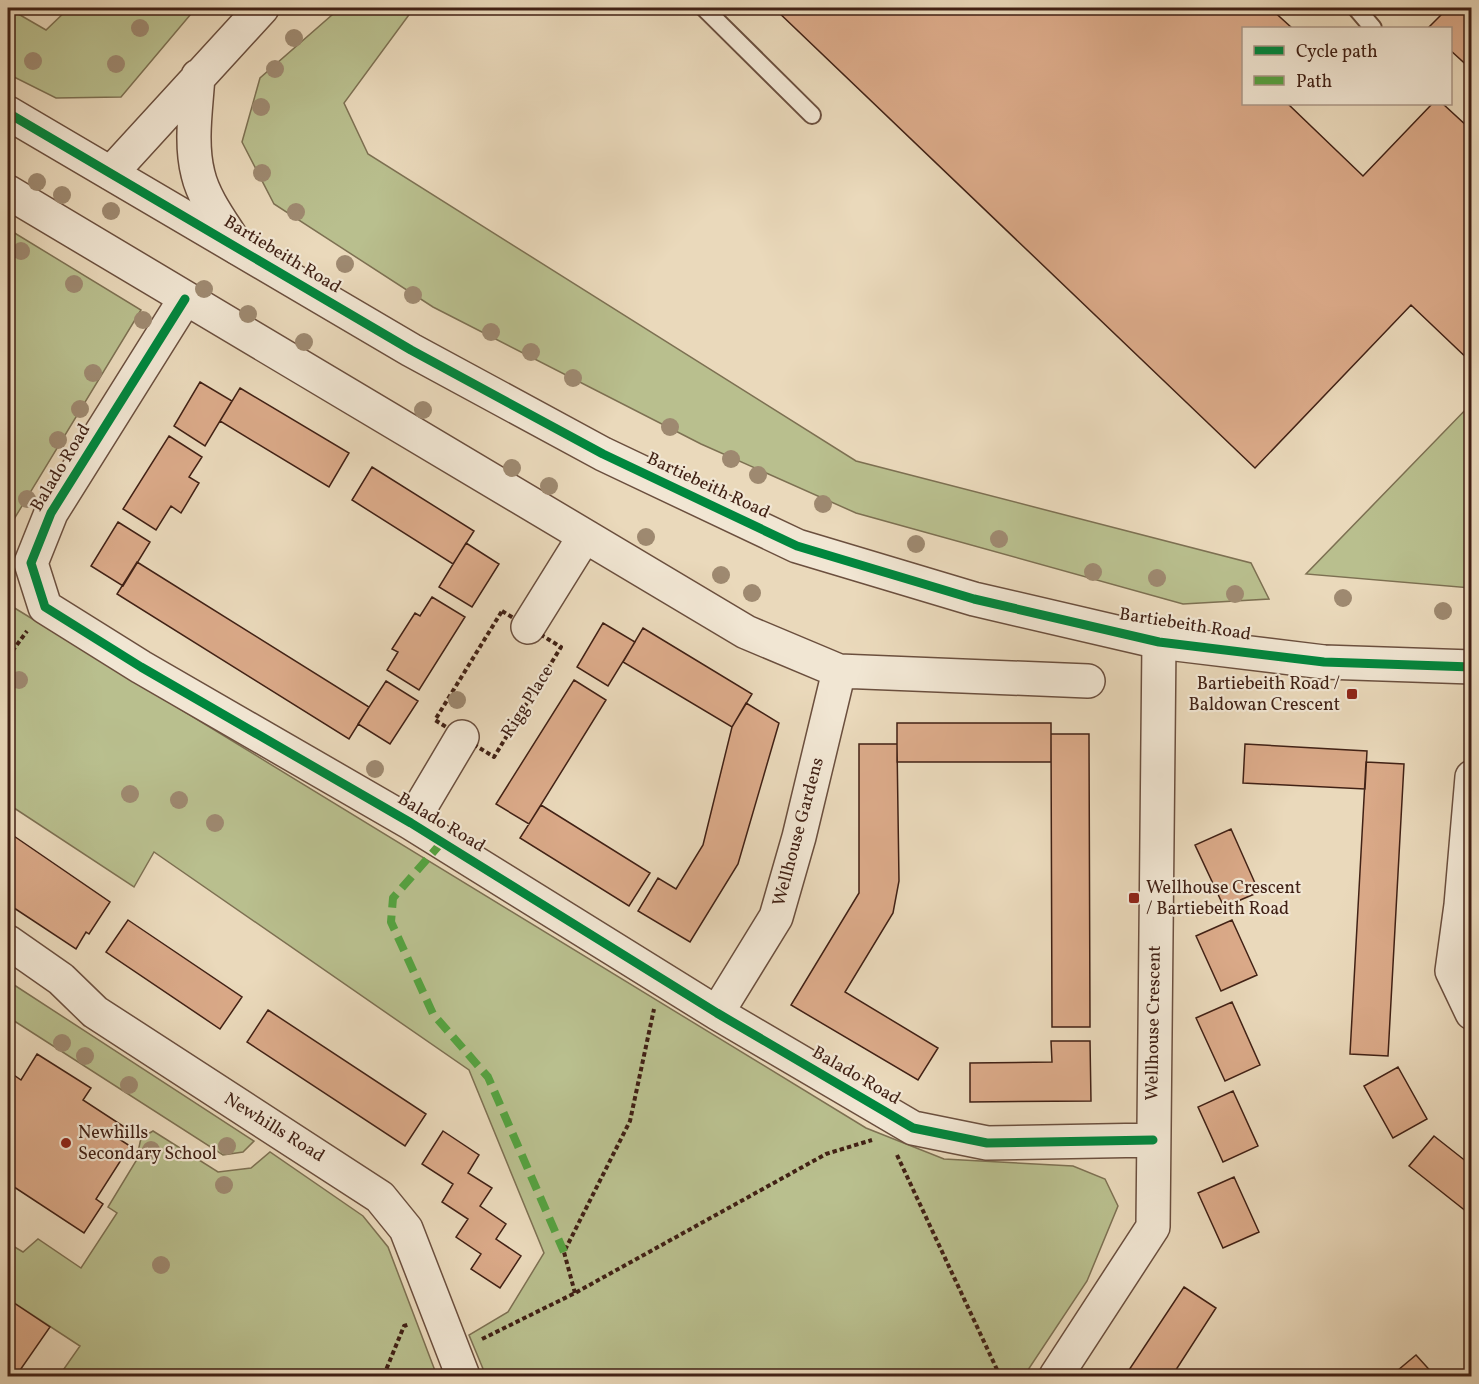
<svg xmlns="http://www.w3.org/2000/svg" width="1479" height="1384" viewBox="0 0 1479 1384" font-family="Vollkorn,serif">
<style>
.green{fill:#b9bf8e;stroke:#7d7052;stroke-width:1.5}
.building{fill:#dbaa89;stroke:#412115;stroke-width:1.5}
.lines{fill:none;stroke-linecap:round;stroke-linejoin:round}
.service-casing{stroke:#6b4f3e;stroke-width:20}
.minor-casing{stroke:#6b4f3e;stroke-width:36}
.tertiary-casing{stroke:#6b4f3e;stroke-width:36}
.path{stroke:#412115;stroke-width:4;stroke-dasharray:4.5 3;stroke-linecap:butt}
.service{stroke:#f1e6d3;stroke-width:16}
.minor{stroke:#f1e6d3;stroke-width:33}
.tertiary{stroke:#f1e6d3;stroke-width:33}
.quiet{stroke:#55a240;stroke-width:8;stroke-dasharray:15 8;stroke-linecap:butt}
.cycleway-casing{stroke:#f1e6d3;stroke-width:13}
.cycleway{stroke:#00873e;stroke-width:9}
.tree{fill:#9e8970}
.poi-dot{fill:#8f2418;stroke:#f1e6d3;stroke-width:2}
.labels{text-anchor:middle;dominant-baseline:central;stroke-width:4.5;stroke-linejoin:round;paint-order:stroke}
.street-label{font-size:18px;fill:#412115;stroke:#f1e6d3}
.poi-label{font-size:18px;fill:#412115;stroke:#f1e6d3;text-anchor:start}
</style>
<rect width="100%" height="100%" fill="#ead9bb"/>
<filter id="stains"><feTurbulence type="fractalNoise" baseFrequency=".00333" numOctaves="4"/><feColorMatrix values="0 0 0 0 .2 0 0 0 0 .09 0 0 0 0 .02 0 0 0 .5 -.17"/></filter>
<radialGradient id="worn" r=".72"><stop offset=".6" stop-color="#630" stop-opacity="0"/><stop offset="1" stop-color="#630" stop-opacity=".3"/></radialGradient>
<path class="green" d="M8 8 46 30 69 8H196L121 97 56 98 8 74Z
M340 8H414L344 103 368 154 856 461 1251 563 1269 599 1183 604 856 513 701 444 433 307 274 204 242 142 260 78Z
M8 229 141 310 8 529Z
M1471 404V588L1306 574Z
M8 604 866 1128 944 1159 1073 1166 1105 1179 1118 1206 1087 1281 1024 1376H486L469 1335 508 1312 544 1253 469 1070 154 852 134 887 8 804Z
M8 981 254 1141 243 1152 223 1155 8 1017Z
M153 1131 218 1172 251 1168 270 1152 363 1216 388 1247 437 1376H59L80 1346 8 1299V1243L23 1252 38 1239 81 1268 117 1213 108 1207 136 1161 141 1138Z"/>
<path class="building" d="M774 8H1270L1292 28H1244V104H1288L1363 176 1432 104H1443L1468 127 1472 123V363L1411 305 1255 468Z
M1448 8H1472V70L1450 50V28H1428Z
M200 382 232 401 205 446 174 426Z
M240 388 349 453 329 487 220 421Z
M169 436 202 457 189 477 199 483 181 513 171 506 156 530 123 509Z
M372 467 474 531 453 564 352 500Z
M118 522 150 542 123 586 91 566Z
M466 543 499 564 472 607 439 587Z
M137 562 369 707 349 739 117 594Z
M432 597 465 617 419 690 387 670 398 652 392 649 415 613 420 616Z
M603 623 635 642 608 686 577 667Z
M643 628 752 694 732 727 623 662Z
M574 680 606 700 529 824 496 804Z
M386 681 418 701 390 744 358 724Z
M746 703 779 723 738 864 690 942 638 911 658 878 676 889 703 845 732 727Z
M897 723H1051V762H897Z
M1051 734H1089L1090 1027H1052Z
M859 744H897L899 881 893 913 845 992 938 1048 918 1080 791 1005 859 893Z
M1245 744 1367 751 1365 789 1243 783Z
M1366 762 1404 764 1388 1056 1350 1054Z
M541 805 650 873 629 906 520 838Z
M1231 829 1259 892 1224 907 1195 845Z
M8 832 110 902 89 934 86 932 76 949 8 904Z
M128 920 242 997 220 1029 106 952Z
M1232 920 1257 975 1221 991 1196 936Z
M1232 1002 1260 1065 1225 1081 1196 1018Z
M268 1010 426 1114 405 1146 247 1042Z
M1051 1041H1090L1091 1101 970 1102V1063L1052 1062Z
M37 1054 91 1088 83 1100 126 1128 119 1139 130 1146 96 1199 103 1204 84 1233 8 1183V1071L21 1080Z
M1398 1067 1427 1119 1393 1138 1364 1086Z
M1233 1091 1258 1146 1223 1162 1198 1107Z
M443 1131 479 1155 468 1173 492 1188 480 1206 506 1224 496 1239 521 1256 500 1288 471 1269 481 1254 456 1237 468 1219 442 1202 453 1184 422 1164Z
M1434 1136 1472 1166V1216L1409 1166Z
M1234 1177 1259 1232 1223 1248 1198 1193Z
M1184 1287 1216 1308 1172 1376H1125Z
M8 1299 50 1327 16 1376H8Z
M1416 1355 1435 1376H1391Z"/>
<g class="lines">
<g class="service-casing">
<path id="service" d="M704 8 812 115
M1356 8 1373 28"/>
</g>
<g class="minor-casing">
<path id="minor" d="M198 76C196 108 190 143 198 174 204 200 224 225 238 248
M111 173 262 8
M8 192 746 632 839 671 1088 681
M185 299 51 513 31 563 45 607 141 667 411 823 717 1013 913 1128 987 1143 1153 1140
M528 627 584 537
M1472 777 1461 905 1452 971 1472 1013
M411 823 462 737
M8 942 61 979 95 1012 380 1197 406 1229 463 1376
M717 1013 776 917 799 837 839 671
M1056 1376 1153 1227 1159 642"/>
</g>
<g class="tertiary-casing">
<path id="tertiary" d="M8 113 411 350 603 454 797 546 974 599 1159 642 1324 662 1472 667"/>
</g>
<path class="path" d="M502 611 561 647 494 757 435 720Z
M8 657 27 631
M897 1155 1000 1376
M575 1293 564 1252 630 1121 654 1009
M482 1339 575 1293 826 1154 872 1140
M386 1376V1370L404 1326 410 1324"/>
<use href="#service" class="service"/>
<use href="#minor" class="minor"/>
<use href="#tertiary" class="tertiary"/>
<path class="quiet" d="M442 842 393 898 391 922 433 1014 488 1077 564 1252"/>
<g class="cycleway-casing">
<path id="cycleway" d="M8 113 411 350 603 454 797 546 974 599 1159 642 1324 662 1472 667
M185 299 51 513 31 563 45 607 141 667 411 823 717 1013 913 1128 987 1143 1153 1140"/>
</g>
<use href="#cycleway" class="cycleway"/>
</g>
<g class="tree">
<circle cx="140" cy="28" r="9"/>
<circle cx="294" cy="38" r="9"/>
<circle cx="33" cy="61" r="9"/>
<circle cx="116" cy="64" r="9"/>
<circle cx="275" cy="69" r="9"/>
<circle cx="261" cy="107" r="9"/>
<circle cx="262" cy="173" r="9"/>
<circle cx="37" cy="182" r="9"/>
<circle cx="62" cy="195" r="9"/>
<circle cx="111" cy="211" r="9"/>
<circle cx="296" cy="212" r="9"/>
<circle cx="21" cy="251" r="9"/>
<circle cx="345" cy="264" r="9"/>
<circle cx="74" cy="284" r="9"/>
<circle cx="204" cy="289" r="9"/>
<circle cx="413" cy="295" r="9"/>
<circle cx="248" cy="314" r="9"/>
<circle cx="143" cy="320" r="9"/>
<circle cx="491" cy="332" r="9"/>
<circle cx="304" cy="342" r="9"/>
<circle cx="531" cy="352" r="9"/>
<circle cx="93" cy="373" r="9"/>
<circle cx="573" cy="378" r="9"/>
<circle cx="80" cy="409" r="9"/>
<circle cx="423" cy="410" r="9"/>
<circle cx="670" cy="427" r="9"/>
<circle cx="58" cy="440" r="9"/>
<circle cx="731" cy="459" r="9"/>
<circle cx="512" cy="468" r="9"/>
<circle cx="758" cy="475" r="9"/>
<circle cx="549" cy="486" r="9"/>
<circle cx="27" cy="499" r="9"/>
<circle cx="823" cy="504" r="9"/>
<circle cx="646" cy="537" r="9"/>
<circle cx="999" cy="539" r="9"/>
<circle cx="916" cy="544" r="9"/>
<circle cx="1093" cy="572" r="9"/>
<circle cx="721" cy="575" r="9"/>
<circle cx="1157" cy="578" r="9"/>
<circle cx="752" cy="593" r="9"/>
<circle cx="1235" cy="594" r="9"/>
<circle cx="1343" cy="598" r="9"/>
<circle cx="1443" cy="611" r="9"/>
<circle cx="19" cy="680" r="9"/>
<circle cx="457" cy="700" r="9"/>
<circle cx="375" cy="769" r="9"/>
<circle cx="130" cy="794" r="9"/>
<circle cx="179" cy="800" r="9"/>
<circle cx="215" cy="823" r="9"/>
<circle cx="62" cy="1043" r="9"/>
<circle cx="85" cy="1056" r="9"/>
<circle cx="129" cy="1085" r="9"/>
<circle cx="227" cy="1146" r="9"/>
<circle cx="151" cy="1150" r="9"/>
<circle cx="224" cy="1185" r="9"/>
<circle cx="161" cy="1265" r="9"/>
</g>
<g class="poi-dot">
<rect x="1346" y="688" width="12" height="12" rx="3"/>
<rect x="1128" y="892" width="12" height="12" rx="3"/>
<circle cx="66" cy="1143" r="6"/>
</g>
<g class="labels">
<g class="street-label">
<text transform="translate(282 255) rotate(31)">Bartiebeith Road</text>
<text transform="translate(61 468) rotate(-59)">Balado Road</text>
<text transform="translate(708 486) rotate(25)">Bartiebeith Road</text>
<text transform="translate(1185 625) rotate(9)">Bartiebeith Road</text>
<text transform="translate(528 702) rotate(-58)">Rigg Place</text>
<text transform="translate(441 823) rotate(31)">Balado Road</text>
<text transform="translate(799 832) rotate(-75)">Wellhouse Gardens</text>
<text transform="translate(1154 1023) rotate(-89)">Wellhouse Crescent</text>
<text transform="translate(856 1076) rotate(30)">Balado Road</text>
<text transform="translate(274 1128) rotate(32)">Newhills Road</text>
</g>
<g class="poi-label">
<text x="1340" y="684" text-anchor="end">Bartiebeith Road /<tspan x="1340" dy="21">Baldowan Crescent</tspan></text>
<text x="1146" y="888">Wellhouse Crescent<tspan x="1146" dy="21">/ Bartiebeith Road</tspan></text>
<text x="78" y="1133">Newhills<tspan x="78" dy="21">Secondary School</tspan></text>
</g>
</g>
<rect width="1479" height="1384" fill="none" stroke="#ead9bb" stroke-width="30"/>
<rect x="9" y="9" width="1461" height="1366" fill="none" stroke="#412115" stroke-width="3"/>
<rect x="15" y="15" width="1449" height="1354" fill="none" stroke="#412115" stroke-width="1.5"/>
<rect x="1242" y="27" width="210" height="78" fill="#f1e6d3" stroke="#ab9787" stroke-width="1.5"/>
<rect x="1254" y="46" width="30" height="9" fill="#00873e" stroke="#ab9787" stroke-width="1.5"/>
<text x="1296" y="57" font-size="18" fill="#412115">Cycle path</text>
<rect x="1254" y="76" width="30" height="9" fill="#55a240" stroke="#ab9787" stroke-width="1.5"/>
<text x="1296" y="87" font-size="18" fill="#412115">Path</text>
<rect width="100%" height="100%" filter="url(#stains)"/>
<rect width="100%" height="100%" fill="url(#worn)"/>
</svg>
